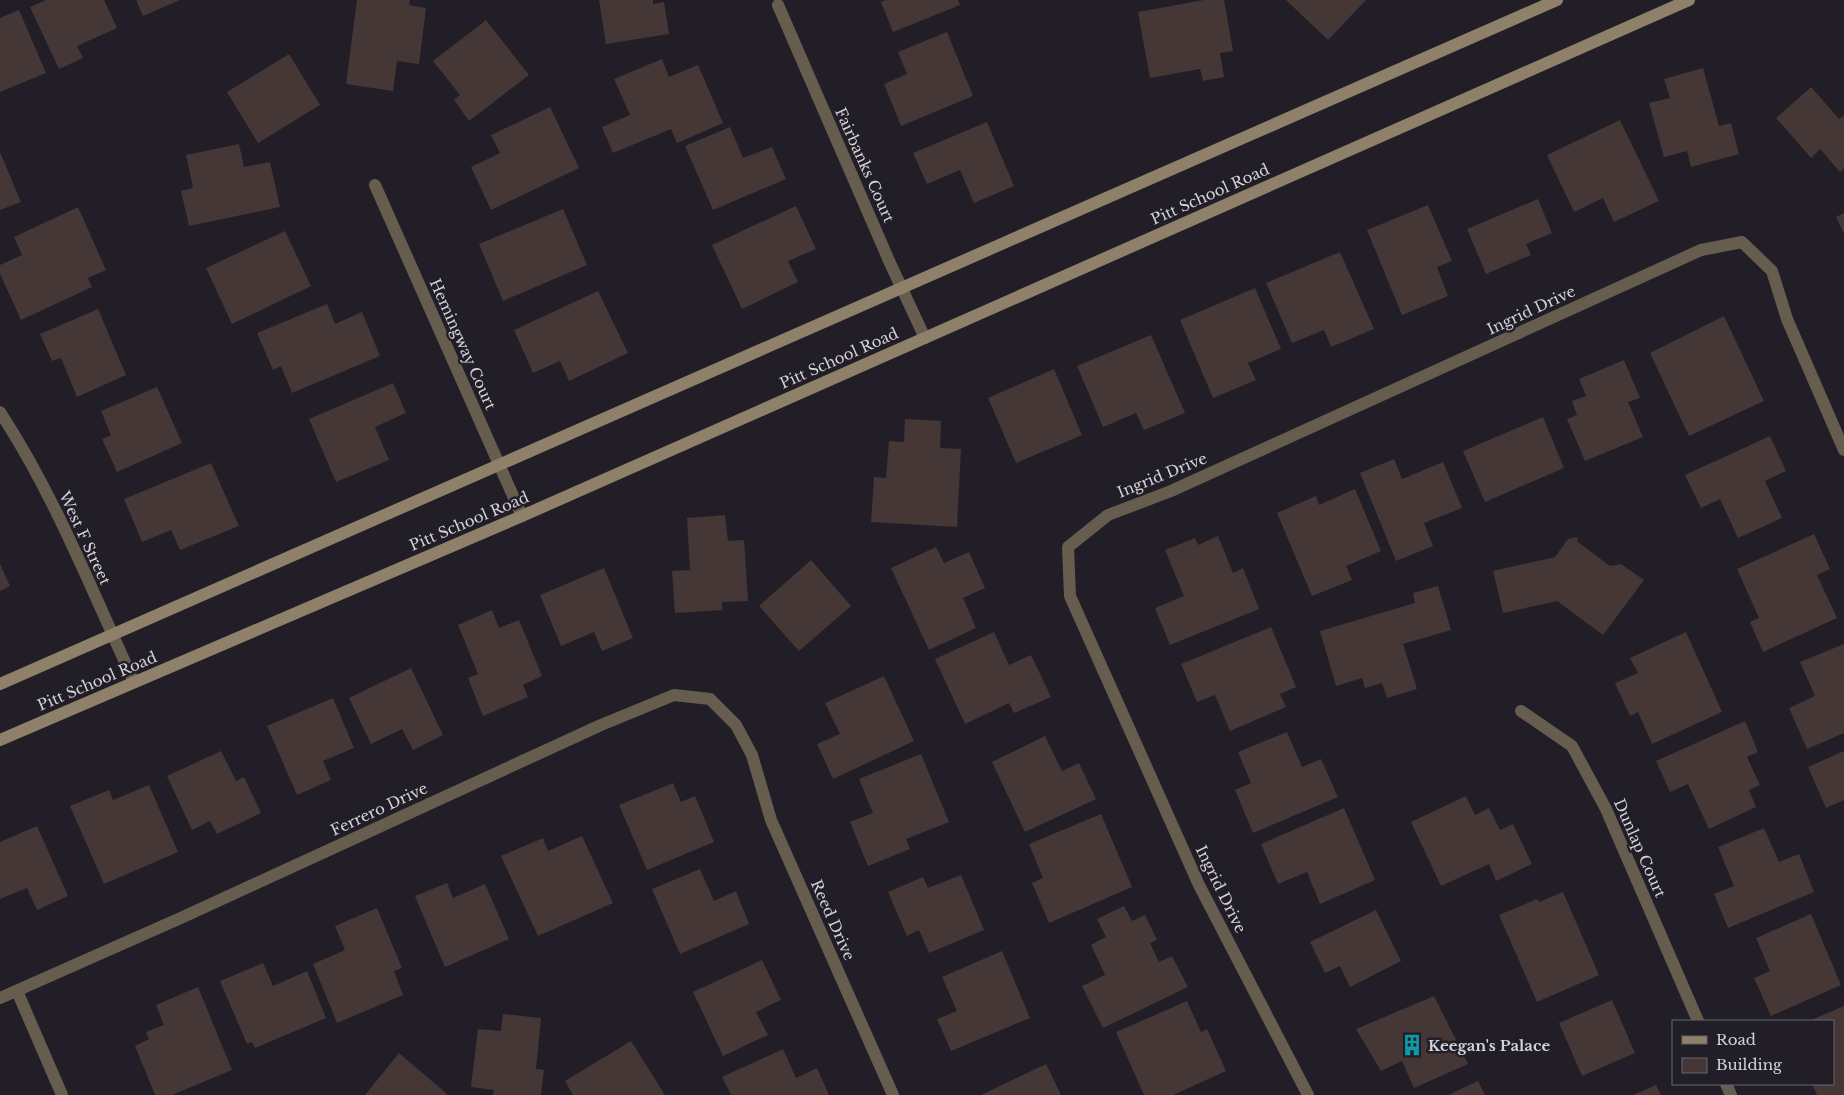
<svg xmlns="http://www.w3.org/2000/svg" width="1844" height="1095" viewBox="0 0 1844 1095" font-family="'Libre Baskerville',serif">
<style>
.building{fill:#443736}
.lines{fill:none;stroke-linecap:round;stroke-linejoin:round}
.street{stroke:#665d4f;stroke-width:12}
.secondary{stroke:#8f806a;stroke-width:12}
.labels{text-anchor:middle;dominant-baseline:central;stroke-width:5;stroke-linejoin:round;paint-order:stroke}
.street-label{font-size:15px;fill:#d4d2d9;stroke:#211e27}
.poi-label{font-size:15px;font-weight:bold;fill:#d4d2d9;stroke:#211e27;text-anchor:start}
</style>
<rect width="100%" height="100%" fill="#211e27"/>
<path class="building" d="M46 0H104L117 28 77 46 83 58 59 69 30 7Z
M136 0H180L143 16Z
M357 0H410L409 5 426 8 419 64 397 61 393 91 346 84Z
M599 0H653V4L664 2 669 34 606 44Z
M886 0H958L960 5 893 32 881 2Z
M1204 0H1224L1233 51 1220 53 1224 77 1203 81 1200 69 1150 78 1138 12Z
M1286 0H1366L1328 40Z
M19 10 46 73 0 92V18Z
M486 20 529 75 469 121 454 100 460 95 433 61Z
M947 32 973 96 901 126 884 84 907 74 898 52Z
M289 54 320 105 258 143 227 92Z
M662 59 669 77 698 65 723 123 677 143 671 129 613 153 602 127 630 115 614 79Z
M1703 68 1719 126 1731 123 1739 154 1691 167 1687 151 1664 157 1649 103 1670 98 1664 79Z
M1811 87 1839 119 1844 115V168L1840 172 1820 149 1811 158 1776 118Z
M550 107 579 168 491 210 471 167 500 153 491 135Z
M1620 120 1659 201 1614 222 1603 198 1574 212 1547 155Z
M987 122 1014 186 974 203 960 170 927 184 913 153Z
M730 127 743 158 772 147 786 179 713 210 685 146Z
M239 144 244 167 270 162 280 207 189 226 181 191 193 188 186 155Z
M0 152 21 202 0 210Z
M1538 199 1552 233 1526 244 1531 255 1486 274 1467 229Z
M1428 205 1452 261 1437 267 1448 296 1402 315 1367 230Z
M796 206 816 249 788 261 798 282 742 309 712 245Z
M78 207 106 270 88 278 92 287 21 320 0 274V265L22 255 14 237Z
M563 209 587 265 503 301 479 244Z
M1844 213V234L1836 217Z
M285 231 311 286 232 324 206 268Z
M1340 252 1374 329 1331 347 1324 330 1292 343 1266 283Z
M1255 288 1281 349 1248 363 1256 380 1213 398 1180 320Z
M598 291 628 353 569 381 560 361 533 373 514 330Z
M327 304 335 324 362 312 380 356 292 393 281 366 273 370 257 333Z
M98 309 126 375 77 397 61 358 52 361 40 334Z
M1724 316 1764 401 1689 436 1650 353Z
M1151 335 1185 413 1144 430 1136 413 1103 427 1077 366Z
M1624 360 1640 398 1628 402 1643 437 1585 461 1567 419 1577 415 1572 401 1586 396 1579 379Z
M1054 369 1082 435 1016 463 988 398Z
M393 383 406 413 375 427 389 460 336 482 309 419Z
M157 387 182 443 117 472 102 439 111 435 101 411Z
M1543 417 1564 468 1485 502 1463 451Z
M905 419 941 421 940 448 961 449 957 527 871 522 874 477 886 478 889 441 904 442Z
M1770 436 1786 471 1765 481 1782 518 1738 538 1720 499 1701 508 1685 475Z
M1394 459 1402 479 1443 462 1462 508 1424 523 1433 546 1396 561 1360 473Z
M211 463 239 526 180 550 171 530 142 542 124 499Z
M1355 489 1381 551 1346 566 1352 580 1312 596 1277 513 1316 496 1319 505Z
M725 515 728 541 744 540 748 601 722 602V610L675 613 672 571 690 570 687 518Z
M1814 534 1830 569 1817 575 1837 618 1763 652 1750 622 1759 618 1737 569Z
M1218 536 1233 573 1243 568 1259 609 1170 645 1155 608 1184 596 1165 550 1195 538 1198 545Z
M1577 537 1578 542 1610 566 1621 564 1644 580 1603 635 1557 601 1503 613 1493 571 1555 557 1568 539Z
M936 547 944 563 969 552 985 588 963 598 976 628 929 650 891 568Z
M811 560 851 606 799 651 759 606Z
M0 564 10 586 0 591Z
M604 568 633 638 602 651 594 632 561 646 540 595Z
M1438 586 1451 630 1403 644 1417 689 1387 698 1382 683 1365 688 1362 678 1336 686 1320 631 1415 603 1413 593Z
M492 610 499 628 519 620 542 676 523 685 528 697 483 716 468 678 478 674 458 625Z
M1271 627 1296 687 1280 694 1286 707 1230 731 1215 695 1197 702 1181 664Z
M994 632 1009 665 1031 655 1051 697 1014 713 1009 703 965 724 935 659Z
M1686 632 1722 712 1652 744 1638 712 1630 716 1615 683 1638 673 1630 658Z
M1844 644V733L1807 749 1789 708 1815 696 1800 662Z
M411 668 443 735 413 750 402 729 371 744 349 698Z
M884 676 914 741 833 779 817 744 840 734 825 703Z
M333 698 354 748 323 761 331 780 297 795 267 726Z
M1745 721 1758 752 1747 757 1760 785 1749 790 1756 807 1709 829 1688 784 1670 792 1656 761Z
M1287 732 1302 767 1321 759 1338 797 1253 833 1235 790 1251 783 1238 752Z
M1045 736 1062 771 1079 763 1096 799 1025 832 992 762Z
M221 751 236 781 244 777 261 813 217 834 210 821 192 830 167 776Z
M1844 751V800L1826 808 1808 767Z
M921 754 949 822 906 839 910 849 868 866 850 822 873 813 859 779Z
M673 783 681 802 695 796 714 842 647 870 619 805Z
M149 785 178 852 104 884 70 806 109 790 113 800Z
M1466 796 1475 815 1489 808 1500 830 1513 824 1532 864 1496 881 1489 864 1441 886 1411 822Z
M1344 808 1375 880 1320 904 1307 872 1278 884 1261 844Z
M1101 814 1132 887 1049 923 1032 883 1043 878 1029 844Z
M37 826 68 896 37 910 27 888 0 899V842Z
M1764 828 1779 862 1799 854 1814 892 1728 928 1714 894 1734 886 1718 847Z
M582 836 613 903 538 936 501 856 543 838 548 851Z
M700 869 714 901 736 891 749 924 680 954 652 889Z
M961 875 984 930 929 953 919 930 907 936 888 892 923 877 928 888Z
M447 883 453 898 485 884 509 939 445 967 415 896Z
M1563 892 1599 975 1537 1002 1499 915 1537 899 1539 902Z
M1124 906 1132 921 1145 915 1157 940 1150 943 1159 962 1172 956 1188 987 1103 1028 1082 986 1105 975 1091 945 1106 937 1097 919Z
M377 908 402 968 394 971 403 995 337 1023 313 964 345 950 335 926Z
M1376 910 1401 961 1350 987 1340 966 1325 973 1310 942Z
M1811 914 1841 985 1771 1016 1754 978 1770 971 1756 938Z
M1002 951 1030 1018 951 1051 937 1019 957 1011 942 977Z
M762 960 781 1000 756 1012 768 1035 723 1056 693 992Z
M263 963 273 986 307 971 326 1018 255 1048 252 1042 247 1044 220 981Z
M198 987 232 1070 172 1095H155L135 1046 149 1039 146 1032 164 1025 156 1005Z
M1434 996 1468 1064 1414 1088 1402 1061 1381 1071 1356 1029Z
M1612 1000 1635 1053 1582 1076 1559 1023Z
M1187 1001 1201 1032 1207 1029 1226 1071 1173 1095H1144L1116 1032Z
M1844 1006V1095H1817L1812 1084H1833V1021H1809Z
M503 1014 541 1018 536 1069 544 1070 541 1095H493L494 1090 471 1087 478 1029 501 1031Z
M631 1041 665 1095H573L565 1081Z
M783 1049 796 1078 817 1068 829 1095H731L722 1077Z
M399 1053 447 1094 446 1095H365Z
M1046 1064 1061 1095H981Z
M1478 1081 1485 1095H1448Z
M1656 1085 1661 1095H1633Z"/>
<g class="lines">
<path class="street" d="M778 5 890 263 925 338
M375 185 522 516
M0 412C55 496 92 591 134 682
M1521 711 1572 746 1606 809 1698 1021
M17 991 62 1095
M0 998 183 917 601 725 674 695 710 699 736 725 752 755 771 820 893 1095
M1726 1084 1731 1095
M1308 1095 1199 885 1070 596 1068 547 1108 515 1171 491 1701 250 1742 242 1772 271 1787 319 1844 450"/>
<path class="secondary" d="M0 684 1557 0
M0 740 522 516 1689 0"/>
</g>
<defs>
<g id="building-bare" transform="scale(1.725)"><path d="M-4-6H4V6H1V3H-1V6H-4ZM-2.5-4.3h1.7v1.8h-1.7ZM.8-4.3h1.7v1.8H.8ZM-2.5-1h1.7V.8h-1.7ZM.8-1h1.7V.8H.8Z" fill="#0f9aa8" stroke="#211e27" stroke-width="2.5" paint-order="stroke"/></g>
</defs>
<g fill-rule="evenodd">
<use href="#building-bare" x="1412" y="1045"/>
</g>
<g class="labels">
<g class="street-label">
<text transform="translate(865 165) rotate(66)">Fairbanks Court</text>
<text transform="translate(1210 194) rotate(-24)">Pitt School Road</text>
<text transform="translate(1531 310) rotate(-25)">Ingrid Drive</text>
<text transform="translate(463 344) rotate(66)">Hemingway Court</text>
<text transform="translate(839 358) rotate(-24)">Pitt School Road</text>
<text transform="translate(1162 475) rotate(-22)">Ingrid Drive</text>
<text transform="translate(469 521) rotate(-23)">Pitt School Road</text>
<text transform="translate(85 538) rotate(65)">West F Street</text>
<text transform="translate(97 681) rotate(-23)">Pitt School Road</text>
<text transform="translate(379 809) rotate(-25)">Ferrero Drive</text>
<text transform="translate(1640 848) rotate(66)">Dunlap Court</text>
<text transform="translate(1221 889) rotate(64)">Ingrid Drive</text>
<text transform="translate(833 920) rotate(66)">Reed Drive</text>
</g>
<g class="poi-label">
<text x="1428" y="1045">Keegan's Palace</text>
</g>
</g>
<rect x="1672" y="1020" width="162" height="65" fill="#211e27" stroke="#69666e"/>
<rect x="1682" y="1036" width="25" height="8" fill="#8f806a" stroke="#69666e"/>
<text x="1716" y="1045" font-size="15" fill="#d4d2d9">Road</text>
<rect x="1682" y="1058" width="25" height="15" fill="#443736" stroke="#69666e"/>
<text x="1716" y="1070" font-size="15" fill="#d4d2d9">Building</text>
</svg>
